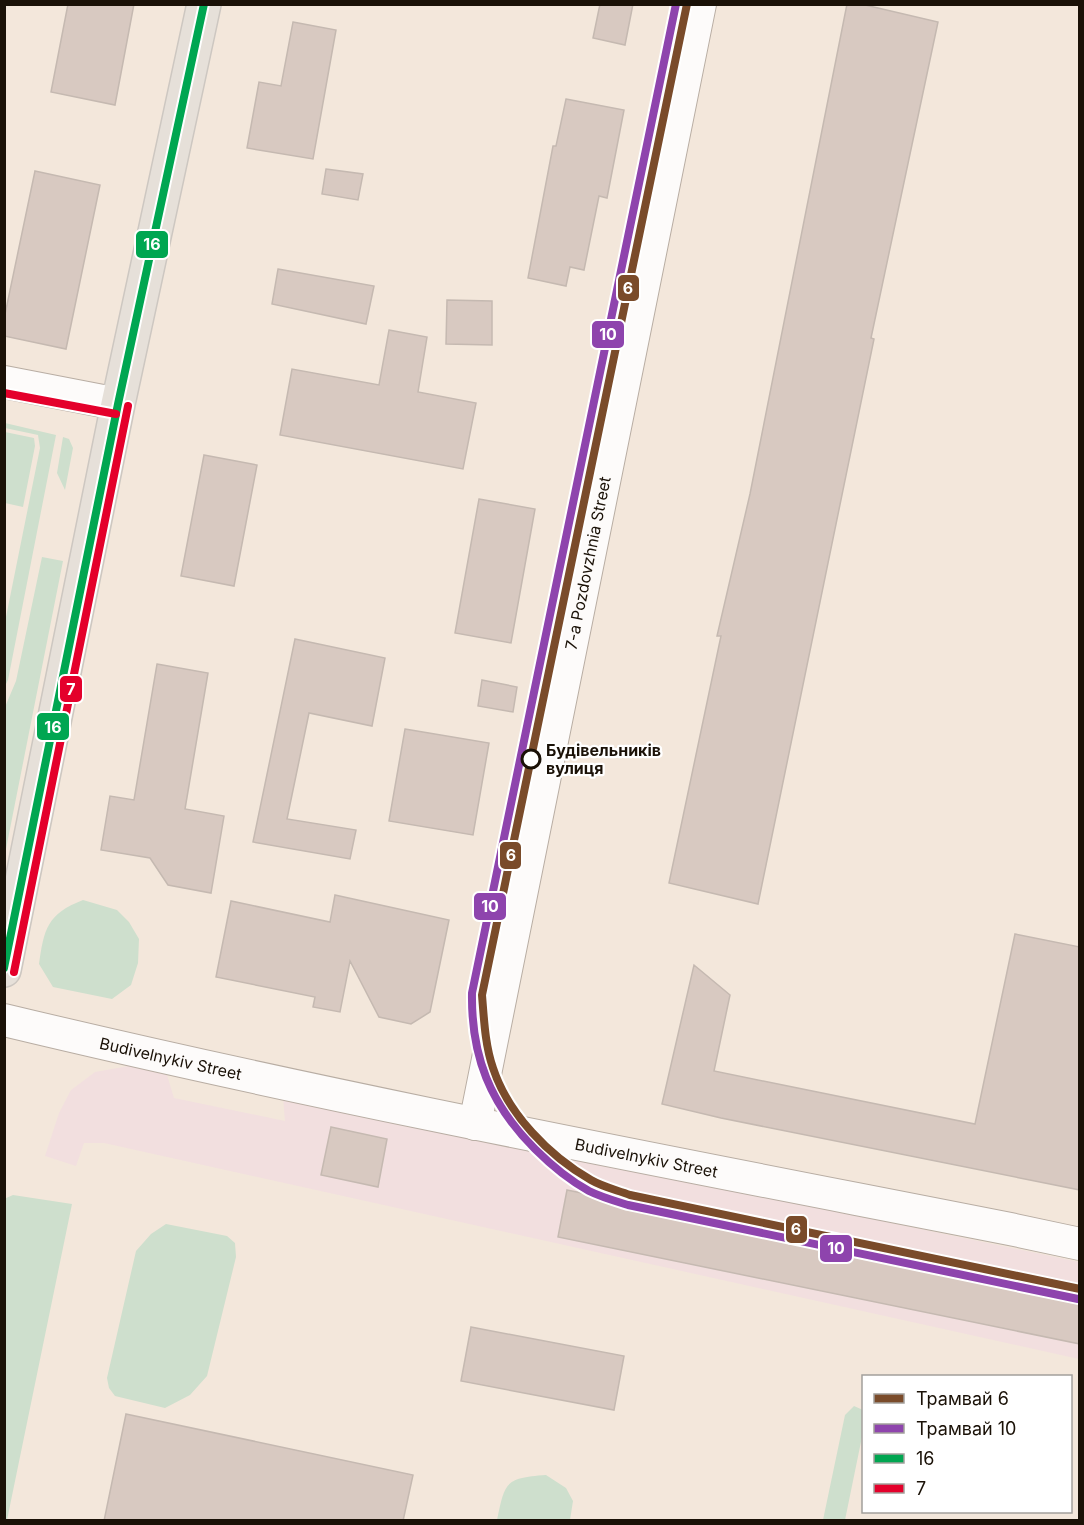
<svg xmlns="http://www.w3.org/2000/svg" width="1084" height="1525" viewBox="0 0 1084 1525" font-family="Inter,sans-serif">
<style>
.commercial{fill:#f2dfdf}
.green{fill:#cedfcd}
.building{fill:#d8c9c1;stroke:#c5b9b1;stroke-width:1.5}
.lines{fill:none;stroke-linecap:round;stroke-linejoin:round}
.minor-casing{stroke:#b8ada3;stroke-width:34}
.major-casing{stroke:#cdc7c1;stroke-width:36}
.minor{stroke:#fdfbfa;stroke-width:32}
.major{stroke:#e6e0d9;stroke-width:33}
.bus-1-casing{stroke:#fff;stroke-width:12}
.bus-2-casing{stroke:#fff;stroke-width:12}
.bus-1{stroke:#00a651;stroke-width:8}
.bus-2{stroke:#e4002b;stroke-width:8}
.tram-1-casing{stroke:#fff;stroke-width:12}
.tram-2-casing{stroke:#fff;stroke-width:12}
.tram-1{stroke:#7a4b2a;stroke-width:8}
.tram-2{stroke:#8e44ad;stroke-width:8}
.stop-dot{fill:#fff;stroke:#1a1107;stroke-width:3}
.labels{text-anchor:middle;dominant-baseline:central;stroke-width:4.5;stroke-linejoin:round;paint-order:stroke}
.street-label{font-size:16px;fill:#1a1107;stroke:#fff}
.stop-label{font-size:16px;font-weight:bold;fill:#1a1107;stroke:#fff;text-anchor:start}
.line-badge{stroke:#fff;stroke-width:2}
.badge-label{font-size:16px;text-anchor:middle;font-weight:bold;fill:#fff}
</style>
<rect width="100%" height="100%" fill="#f3e7db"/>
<path class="commercial" d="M129 1066 167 1075 174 1098 285 1121 283 1096 1079 1262V1359L104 1143H84L76 1166 45 1156 59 1113 71 1090 95 1072Z"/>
<path class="green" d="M5 423 56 435 8 680 5 686V622L40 448 38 435 5 428Z
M5 432 34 438 35 446 23 507 5 503Z
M63 437 69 439 73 448 65 490 57 473Z
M42 557 63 561 5 854V707L16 681Z
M83 900 117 910 129 922 139 939 138 963 131 985 112 999 53 987 39 964C44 929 47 914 83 900Z
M13 1195 72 1204 7 1520H5L4 1199Z
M166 1224 227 1236 235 1243 236 1257 207 1376 190 1395 165 1408 115 1396 109 1388 107 1378 136 1251 151 1234Z
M854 1406 863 1410V1432L845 1520H823L845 1415Z
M546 1475 566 1488 573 1501 570 1520H497C505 1482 505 1478 546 1475Z"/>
<path class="building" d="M68 4H134L115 105 51 92Z
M600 4H633L625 45 593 38Z
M847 4H861L938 22 871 338 874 339 758 904 669 883 721 636H717L750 494Z
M293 22 336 30 313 159 247 148 259 82 281 86Z
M566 99 624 110 607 198 599 196 584 270 570 267 566 286 528 278 553 146H556Z
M326 169 363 174 358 200 322 194Z
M35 171 100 185 66 349 4 336V319Z
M278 269 374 286 366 324 272 304Z
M447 300 492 301V345L446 344Z
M389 330 427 337 418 392 476 403 463 469 280 435 292 369 379 385Z
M204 455 257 465 234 586 181 576Z
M479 499 535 509 511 643 455 633Z
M295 639 385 658 372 726 309 713 287 819 356 830 350 859 253 842Z
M157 664 208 673 185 809 224 816 211 893 168 885 150 858 101 850 110 796 134 800Z
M482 680 517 687 513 712 478 706Z
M405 729 489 743 473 835 389 821Z
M335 895 449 920 430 1012 411 1024 379 1017 350 961 340 1012 313 1007 315 997 216 977 231 901 330 922Z
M1015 934 1080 947V1190L721 1118 662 1104 694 965 730 995 714 1071 975 1124Z
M331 1127 387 1139 378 1187 321 1175Z
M567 1190 1080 1295V1344L558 1237Z
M471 1327 624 1356 614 1410 461 1381Z
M126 1414 413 1475 403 1521H104Z"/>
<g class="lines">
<g class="minor-casing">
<g id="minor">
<path d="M4 382 118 404"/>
<path id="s1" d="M4 1020C337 1100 674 1163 1010 1229L1080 1244"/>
<path id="s2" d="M475 1124 700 4"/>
</g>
</g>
<g class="major-casing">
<path id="major" d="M4 970 118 404 204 4"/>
</g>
<use href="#minor" class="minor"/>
<use href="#major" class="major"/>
<g class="bus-1-casing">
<path id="bus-1" d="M4 968 118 404 204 4"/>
</g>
<g class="bus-2-casing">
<path id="bus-2" d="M4 393 116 414
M14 972 128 406"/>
</g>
<use href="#bus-1" class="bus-1"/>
<use href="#bus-2" class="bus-2"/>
<g class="tram-1-casing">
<path id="tram-1" d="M687 4 482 995C484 1019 485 1045 493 1068 508 1114 549 1156 591 1180 603 1187 617 1190 630 1195L1080 1289"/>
</g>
<g class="tram-2-casing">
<path id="tram-2" d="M676 4 472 993C471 1056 490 1104 535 1149 551 1165 569 1180 589 1191 601 1197 615 1201 628 1205L1078 1299"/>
</g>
<use href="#tram-1" class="tram-1"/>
<use href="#tram-2" class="tram-2"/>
</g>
<circle class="stop-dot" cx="531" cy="759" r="9"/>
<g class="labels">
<g class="street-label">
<text stroke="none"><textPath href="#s2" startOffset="572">7-a Pozdovzhnia Street</textPath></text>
<text stroke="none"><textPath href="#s1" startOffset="171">Budivelnykiv Street</textPath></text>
<text stroke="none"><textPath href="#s1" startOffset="657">Budivelnykiv Street</textPath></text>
</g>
<g class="stop-label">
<text x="546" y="750">Будівельників<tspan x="546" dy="18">вулиця</tspan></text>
</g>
</g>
<g class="line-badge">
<rect x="135" y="230" width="34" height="29" rx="6" fill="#00a651"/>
<rect x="617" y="274" width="23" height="28" rx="6" fill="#7a4b2a"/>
<rect x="591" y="320" width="34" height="29" rx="6" fill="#8e44ad"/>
<rect x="59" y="675" width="24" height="28" rx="6" fill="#e4002b"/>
<rect x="36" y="712" width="34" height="29" rx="6" fill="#00a651"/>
<rect x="499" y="841" width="23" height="29" rx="6" fill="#7a4b2a"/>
<rect x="473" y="892" width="34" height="29" rx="6" fill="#8e44ad"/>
<rect x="785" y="1215" width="23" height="29" rx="6" fill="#7a4b2a"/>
<rect x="819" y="1234" width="34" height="29" rx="6" fill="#8e44ad"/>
</g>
<g class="badge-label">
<text x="152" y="250">16</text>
<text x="628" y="294">6</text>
<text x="608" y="340">10</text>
<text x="71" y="695">7</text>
<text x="53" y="733">16</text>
<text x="511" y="861">6</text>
<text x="490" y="912">10</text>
<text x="796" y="1235">6</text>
<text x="836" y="1254">10</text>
</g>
<rect width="1084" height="1525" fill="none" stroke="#1a1107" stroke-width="12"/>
<rect x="862" y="1375" width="210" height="138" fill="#ffffff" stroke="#a3a09c" stroke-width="1.5"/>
<rect x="874" y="1394" width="30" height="9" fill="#7a4b2a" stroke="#a3a09c" stroke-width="1.5"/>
<text x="916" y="1405" font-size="18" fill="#1a1107">Трамвай 6</text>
<rect x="874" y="1424" width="30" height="9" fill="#8e44ad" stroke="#a3a09c" stroke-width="1.5"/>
<text x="916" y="1435" font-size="18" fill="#1a1107">Трамвай 10</text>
<rect x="874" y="1454" width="30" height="9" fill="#00a651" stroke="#a3a09c" stroke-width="1.5"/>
<text x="916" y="1465" font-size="18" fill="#1a1107">16</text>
<rect x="874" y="1484" width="30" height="9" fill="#e4002b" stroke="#a3a09c" stroke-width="1.5"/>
<text x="916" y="1495" font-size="18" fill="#1a1107">7</text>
</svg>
